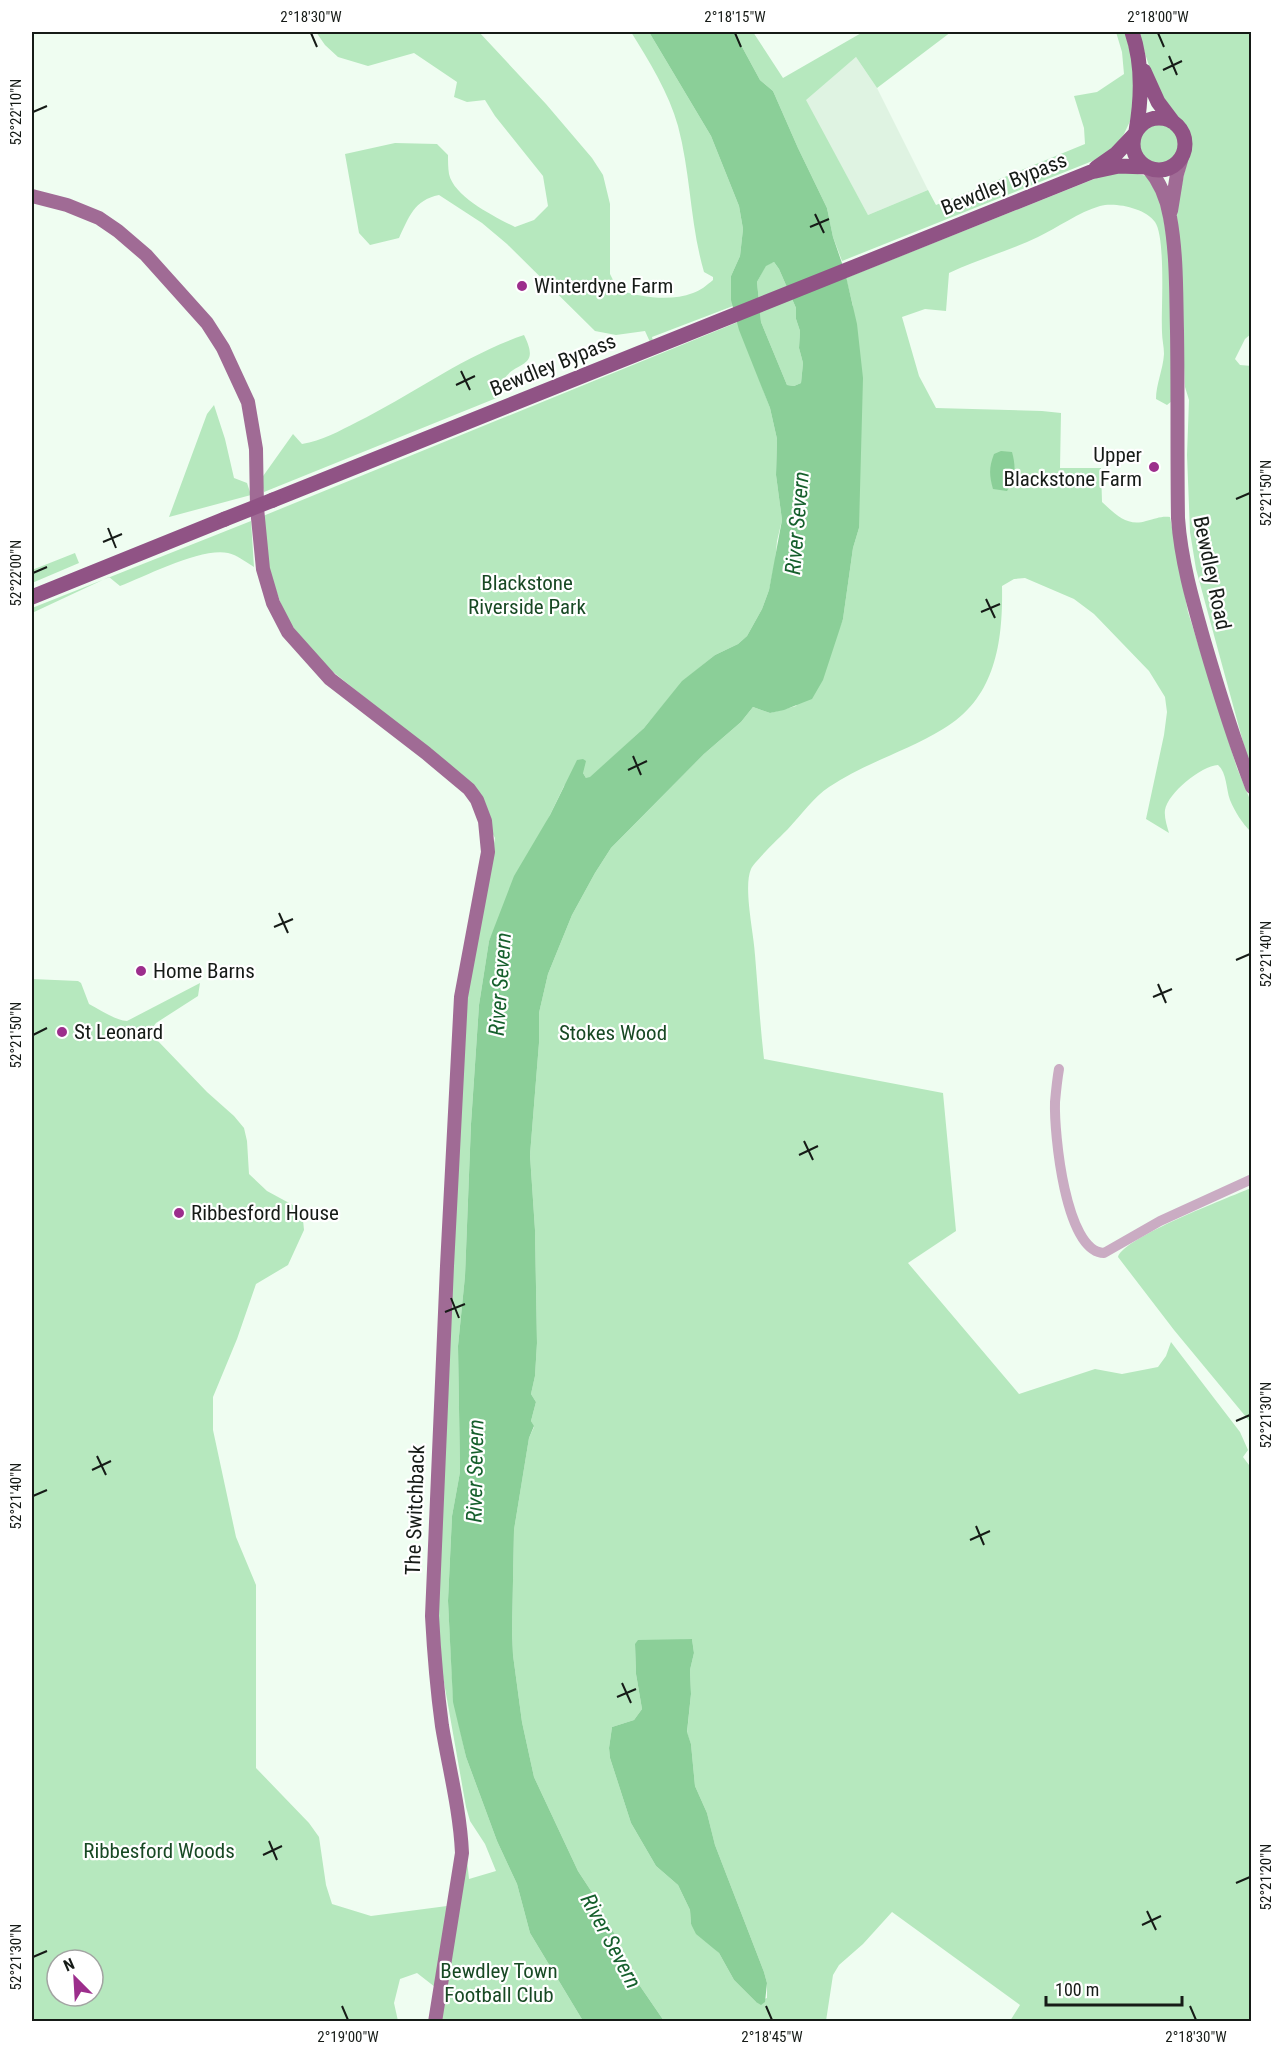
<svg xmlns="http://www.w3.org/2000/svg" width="1283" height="2053" viewBox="0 0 1283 2053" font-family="'Roboto Condensed',sans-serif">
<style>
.built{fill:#dff3e2}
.green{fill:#b6e8be;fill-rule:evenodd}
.water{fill:#8bcf98;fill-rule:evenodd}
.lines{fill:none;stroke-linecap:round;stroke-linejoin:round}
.minor{stroke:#caacc3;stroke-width:10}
.major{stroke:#a06b95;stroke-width:14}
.highway{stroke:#905385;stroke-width:15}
.highway-bridge{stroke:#905385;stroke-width:15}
.ticks{fill:none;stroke:#161b17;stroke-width:2}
.poi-dot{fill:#9c2e8c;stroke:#fff;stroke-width:2}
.labels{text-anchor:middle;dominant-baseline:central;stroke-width:4.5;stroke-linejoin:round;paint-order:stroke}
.street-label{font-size:21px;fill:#161b17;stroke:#fff}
.poi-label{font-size:21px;fill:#161b17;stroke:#fff;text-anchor:start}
.park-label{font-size:21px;fill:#184924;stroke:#fff}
.water-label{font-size:22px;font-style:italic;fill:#155f2c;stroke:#fff}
.neatline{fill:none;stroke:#161b17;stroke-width:2}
.ticks-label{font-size:15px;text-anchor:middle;fill:#161b17}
</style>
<rect width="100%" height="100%" fill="#effdf1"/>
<path class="built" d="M856 57 877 88 928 190 868 215 805 100Z"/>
<path class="green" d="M316 32H479L546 104 592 158 603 175 610 204V274L618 290C641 297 670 302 693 293 700 291 707 285 713 280V277L704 272C690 224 691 175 678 126 669 93 649 61 631 32H649L711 136 739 206 743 229 740 256 731 276 733 306 652 337 653 341 650 342 645 331 616 335 595 331 507 244 482 223 439 195C414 200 409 217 399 238L370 245 359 233 345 154 395 143 437 144 448 155C448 161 448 168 449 174 454 197 495 217 515 227L534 220 548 206 543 176 495 116 485 100 467 102 454 97 457 82 414 53 368 66 338 57 325 45Z
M734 32H753L783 78 863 32H951L877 88 856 57 806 100 868 215 928 190 936 205 1085 144 1084 128 1074 96 1097 92 1124 74 1122 52 1116 32H1125L1136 74 1131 119 1124 134 1116 145 1100 158 842 261 833 237 827 208 798 148 773 91 760 80Z
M1138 32H1251L1252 333 1245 339 1235 359 1240 365 1252 366 1251 767 1246 753 1196 569 1190 532 1187 455 1189 400 1185 387 1177 216 1178 201 1189 153 1190 137 1182 123 1168 109 1154 81Z
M1139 144a20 20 0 1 1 40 0a20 20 0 1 1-40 0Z
M1109 173H1133L1147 176 1161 202 1169 252 1172 401 1167 405 1156 399C1156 384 1163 370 1164 354 1164 347 1162 339 1162 332 1161 310 1166 238 1155 222 1145 208 1115 202 1100 206 1079 212 1057 228 1038 237 1009 251 978 259 949 273L946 311 925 309 902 317 919 376 936 408 1042 411 1061 413 1060 468H1101L1102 502C1115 514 1127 527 1146 521 1156 519 1160 516 1170 517L1188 612 1237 768 1251 802V832C1242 823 1235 812 1230 800 1226 789 1227 773 1218 765 1201 766 1168 793 1165 810 1164 817 1167 826 1169 833L1146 819 1164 735 1167 712 1165 697 1149 671 1094 614 1074 599 1025 578 1014 579 1002 586C1003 641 996 698 943 729 907 751 865 763 829 787 814 797 801 815 788 829 781 836 754 862 751 869 743 887 754 934 755 955 758 990 760 1025 764 1059L943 1093 956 1231 908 1263 1019 1394 1095 1369 1122 1374 1158 1367 1166 1356 1171 1342 1240 1432 1248 1450 1243 1457 1252 1469 1251 2021H1010L1020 2005 892 1912 863 1944 839 1965 833 1975 826 2021H664L640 1986 631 1975 614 1933 595 1897 578 1871 534 1777 522 1722 513 1655 512 1632 514 1530 529 1438 534 1427 531 1421 536 1402 531 1394 535 1376 537 1343 535 1230 530 1155 539 1043V1013L548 974 572 915 595 873 611 848 704 754 741 722 753 707 770 713 796 706 837 634 843 619 853 548 859 528 853 306 846 278ZM692 1639 694 1653 690 1670 691 1694 687 1733 691 1744 695 1786 707 1813 715 1845 764 1972 767 1983V1998L756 2002 734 1980 719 1953 691 1924 690 1910 678 1885 656 1866 631 1823 610 1758 609 1748 612 1727 634 1720 642 1709 636 1674 635 1644Z
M774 262 779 269 796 308V319L800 331 799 348 803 363 801 383 794 386 787 385 761 322 757 282 766 265Z
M738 322 770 408 777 439 776 475 782 520 777 541 775 562 769 590 762 609 747 636 738 644 715 655 683 681 644 728 590 778H586L583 773 564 786 489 941 479 1005 471 1124 465 1276 458 1346 460 1472 452 1516 448 1601 453 1697 466 1757 497 1841 517 1884 530 1933 583 2021H440L466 1851 469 1879 496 1871 485 1844 470 1821 466 1807 442 1671 438 1616 463 1006 495 838 461 775 317 659 286 618 268 568 263 516Z
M524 335C541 369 517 360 504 379 501 384 501 391 499 397L264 492 261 479 293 434 302 444C322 441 339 431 357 422 413 394 465 355 524 335Z
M214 405 225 439 234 478 247 483 251 495 169 517 207 414Z
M251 521 254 567C246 562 237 555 228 553 202 547 146 576 120 586L109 577 32 613V608Z
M75 553 79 563 32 583V570Z
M32 979 78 981 81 983 89 1004C101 1010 114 1020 127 1021L200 983 198 996 156 1023 153 1027 157 1040 207 1092 234 1116 244 1128 247 1141 249 1174 267 1191 302 1210 304 1230 288 1265 256 1284 237 1339 213 1397V1430L236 1537 256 1585V1768L309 1823 319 1837 326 1885 332 1904 371 1916 447 1906 435 1987 417 1973 400 1979 394 2003 398 2021 32 2022ZM57 1960H93V1996H57Z
M1251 1188V1423L1174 1330 1118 1257C1124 1237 1228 1198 1251 1188Z"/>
<path class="water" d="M649 32H734L760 80 773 91 798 148 827 208 833 237 845 272 857 324 863 378 859 528 853 548 843 619 823 680 812 699 784 710 770 713 753 707 741 722 704 754 611 848 595 873 572 915 548 974 539 1013V1043L530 1155 535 1230 537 1343 535 1376 531 1394 536 1402 531 1421 534 1426 529 1438 514 1530 512 1632 513 1655 522 1722 534 1777 578 1871 595 1897 614 1933 631 1975 640 1986 664 2021H583L530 1933 517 1884 497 1841 466 1757 453 1702 448 1601 452 1516 460 1472 458 1346 465 1276 471 1124 479 1005 489 941 514 876 550 815 577 760 583 759 586 761 583 773 586 778 590 777 644 728 682 681 715 655 738 644 747 636 762 609 769 590 782 520 776 475 777 439 770 408 739 330 731 300V276L740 256 743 229 739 206 711 136ZM774 262 779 269 796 308V319L800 331 799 348 803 363 801 383 794 386 787 385 761 322 757 282 766 266Z
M1001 451 1012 452C1016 467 1016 477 1007 491L993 489C989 475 989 467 994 454Z
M692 1639 694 1653 690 1670 691 1694 687 1732 691 1744 695 1786 707 1813 715 1845 764 1972 767 1983 765 2002 761 2005 756 2002 734 1980 719 1953 696 1934 691 1924 690 1910 678 1885 656 1866 631 1823 610 1758 609 1748 612 1727 634 1720 642 1709 636 1674 635 1644 638 1640Z"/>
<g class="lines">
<path class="minor" d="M1059 1069C1057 1080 1056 1091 1055 1102 1054 1132 1065 1252 1104 1253L1160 1221 1252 1179"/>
<path class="major" d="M1148 168C1160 182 1167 199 1170 217 1177 255 1176 294 1177 331 1178 394 1177 456 1178 518 1181 561 1193 602 1205 644 1219 692 1234 740 1252 787
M32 196 67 205 99 218 118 231 146 255 207 323 223 348 248 402 256 449 257 508 263 569 273 603 288 632 330 679 426 753 469 789 477 800 485 821 488 852 461 997 447 1266 432 1616C434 1653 437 1689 442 1726 449 1768 460 1810 462 1853L435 2022
M1171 211 1177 174 1182 157"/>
<path class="highway" d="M1132 32C1143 64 1142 97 1136 131
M1144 71 1158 102 1173 122
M1133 144a26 26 0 1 1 52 0a26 26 0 1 1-52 0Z
M1096 168 1116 154 1134 135
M273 500 1091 172 1119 166 1147 167
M32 597 225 519"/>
<path class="highway-bridge" d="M225 519 273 500"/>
</g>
<path class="ticks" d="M311 33 317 47M735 33 741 47M1158 33 1164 47M1169 56 1177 75M1163 70 1182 61M33 112 47 106M815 214 824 233M810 227 829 219M461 371 470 390M456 385 475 376M1236 499 1250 493M108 528 116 548M103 542 122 534M33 573 47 567M986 599 995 618M981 612 1000 604M633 756 641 775M628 770 647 761M279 913 288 933M274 927 293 919M1236 960 1250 954M1158 984 1166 1003M1153 997 1172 989M33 1035 47 1028M804 1141 813 1160M799 1155 818 1146M451 1298 459 1318M445 1312 465 1304M1236 1421 1250 1415M97 1456 106 1475M92 1470 111 1461M33 1496 47 1490M976 1526 984 1545M970 1540 990 1531M622 1683 631 1703M617 1697 636 1689M269 1841 277 1860M263 1855 282 1846M1236 1883 1250 1877M1147 1911 1156 1930M1142 1925 1161 1916M33 1957 47 1951M342 2006 348 2020M766 2006 772 2020M1190 2006 1196 2020"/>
<g class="poi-dot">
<circle cx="522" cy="286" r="6"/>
<circle cx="1154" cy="467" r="6"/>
<circle cx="141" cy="971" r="6"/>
<circle cx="62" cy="1032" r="6"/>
<circle cx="179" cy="1213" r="6"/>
</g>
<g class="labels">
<g class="street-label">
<text transform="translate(1004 184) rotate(-22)">Bewdley Bypass</text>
<text transform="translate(553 365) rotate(-22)">Bewdley Bypass</text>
<text transform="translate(1212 573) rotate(78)">Bewdley Road</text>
<text transform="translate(415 1510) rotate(-88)">The Switchback</text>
</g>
<g class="poi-label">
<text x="534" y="286">Winterdyne Farm</text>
<text x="1142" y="455" text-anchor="end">Upper<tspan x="1142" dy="24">Blackstone Farm</tspan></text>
<text x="153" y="971">Home Barns</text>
<text x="74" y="1032">St Leonard</text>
<text x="191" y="1213">Ribbesford House</text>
</g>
<g class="park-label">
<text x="527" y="583">Blackstone<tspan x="527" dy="24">Riverside Park</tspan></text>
<text x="613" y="1033">Stokes Wood</text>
<text x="159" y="1851">Ribbesford Woods</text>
<text x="499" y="1971">Bewdley Town<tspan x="499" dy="24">Football Club</tspan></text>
</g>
<g class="water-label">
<text transform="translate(797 523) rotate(-85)">River Severn</text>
<text transform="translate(500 984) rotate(-86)">River Severn</text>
<text transform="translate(475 1471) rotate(-89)">River Severn</text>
<text transform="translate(611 1941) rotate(62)">River Severn</text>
</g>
</g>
<rect width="1283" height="2053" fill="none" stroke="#ffffff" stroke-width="66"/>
<g transform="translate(75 1978) rotate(336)"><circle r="28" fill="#ffffff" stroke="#a2a4a2" stroke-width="1.5"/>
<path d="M0-4.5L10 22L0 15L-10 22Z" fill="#9c2e8c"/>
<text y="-9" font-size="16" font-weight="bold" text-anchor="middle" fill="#161b17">N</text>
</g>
<path d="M1046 1996v9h136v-9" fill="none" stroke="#161b17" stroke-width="3"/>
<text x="1055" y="1996" font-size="18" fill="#161b17" stroke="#ffffff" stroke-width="4.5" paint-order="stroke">100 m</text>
<rect x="33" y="33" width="1217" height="1987" class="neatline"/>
<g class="ticks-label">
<text x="311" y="22">2°18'30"W</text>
<text x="735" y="22">2°18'15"W</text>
<text x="1158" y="22">2°18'00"W</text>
<text transform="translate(16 112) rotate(-90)" y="5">52°22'10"N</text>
<text transform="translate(1266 493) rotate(-90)" y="5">52°21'50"N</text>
<text transform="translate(16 573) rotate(-90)" y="5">52°22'00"N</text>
<text transform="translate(1266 954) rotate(-90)" y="5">52°21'40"N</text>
<text transform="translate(16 1035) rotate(-90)" y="5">52°21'50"N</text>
<text transform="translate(1266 1415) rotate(-90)" y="5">52°21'30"N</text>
<text transform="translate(16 1496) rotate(-90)" y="5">52°21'40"N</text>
<text transform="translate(1266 1877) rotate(-90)" y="5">52°21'20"N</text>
<text transform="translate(16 1957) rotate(-90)" y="5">52°21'30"N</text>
<text x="348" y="2042">2°19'00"W</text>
<text x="772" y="2042">2°18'45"W</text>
<text x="1196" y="2042">2°18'30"W</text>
</g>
</svg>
